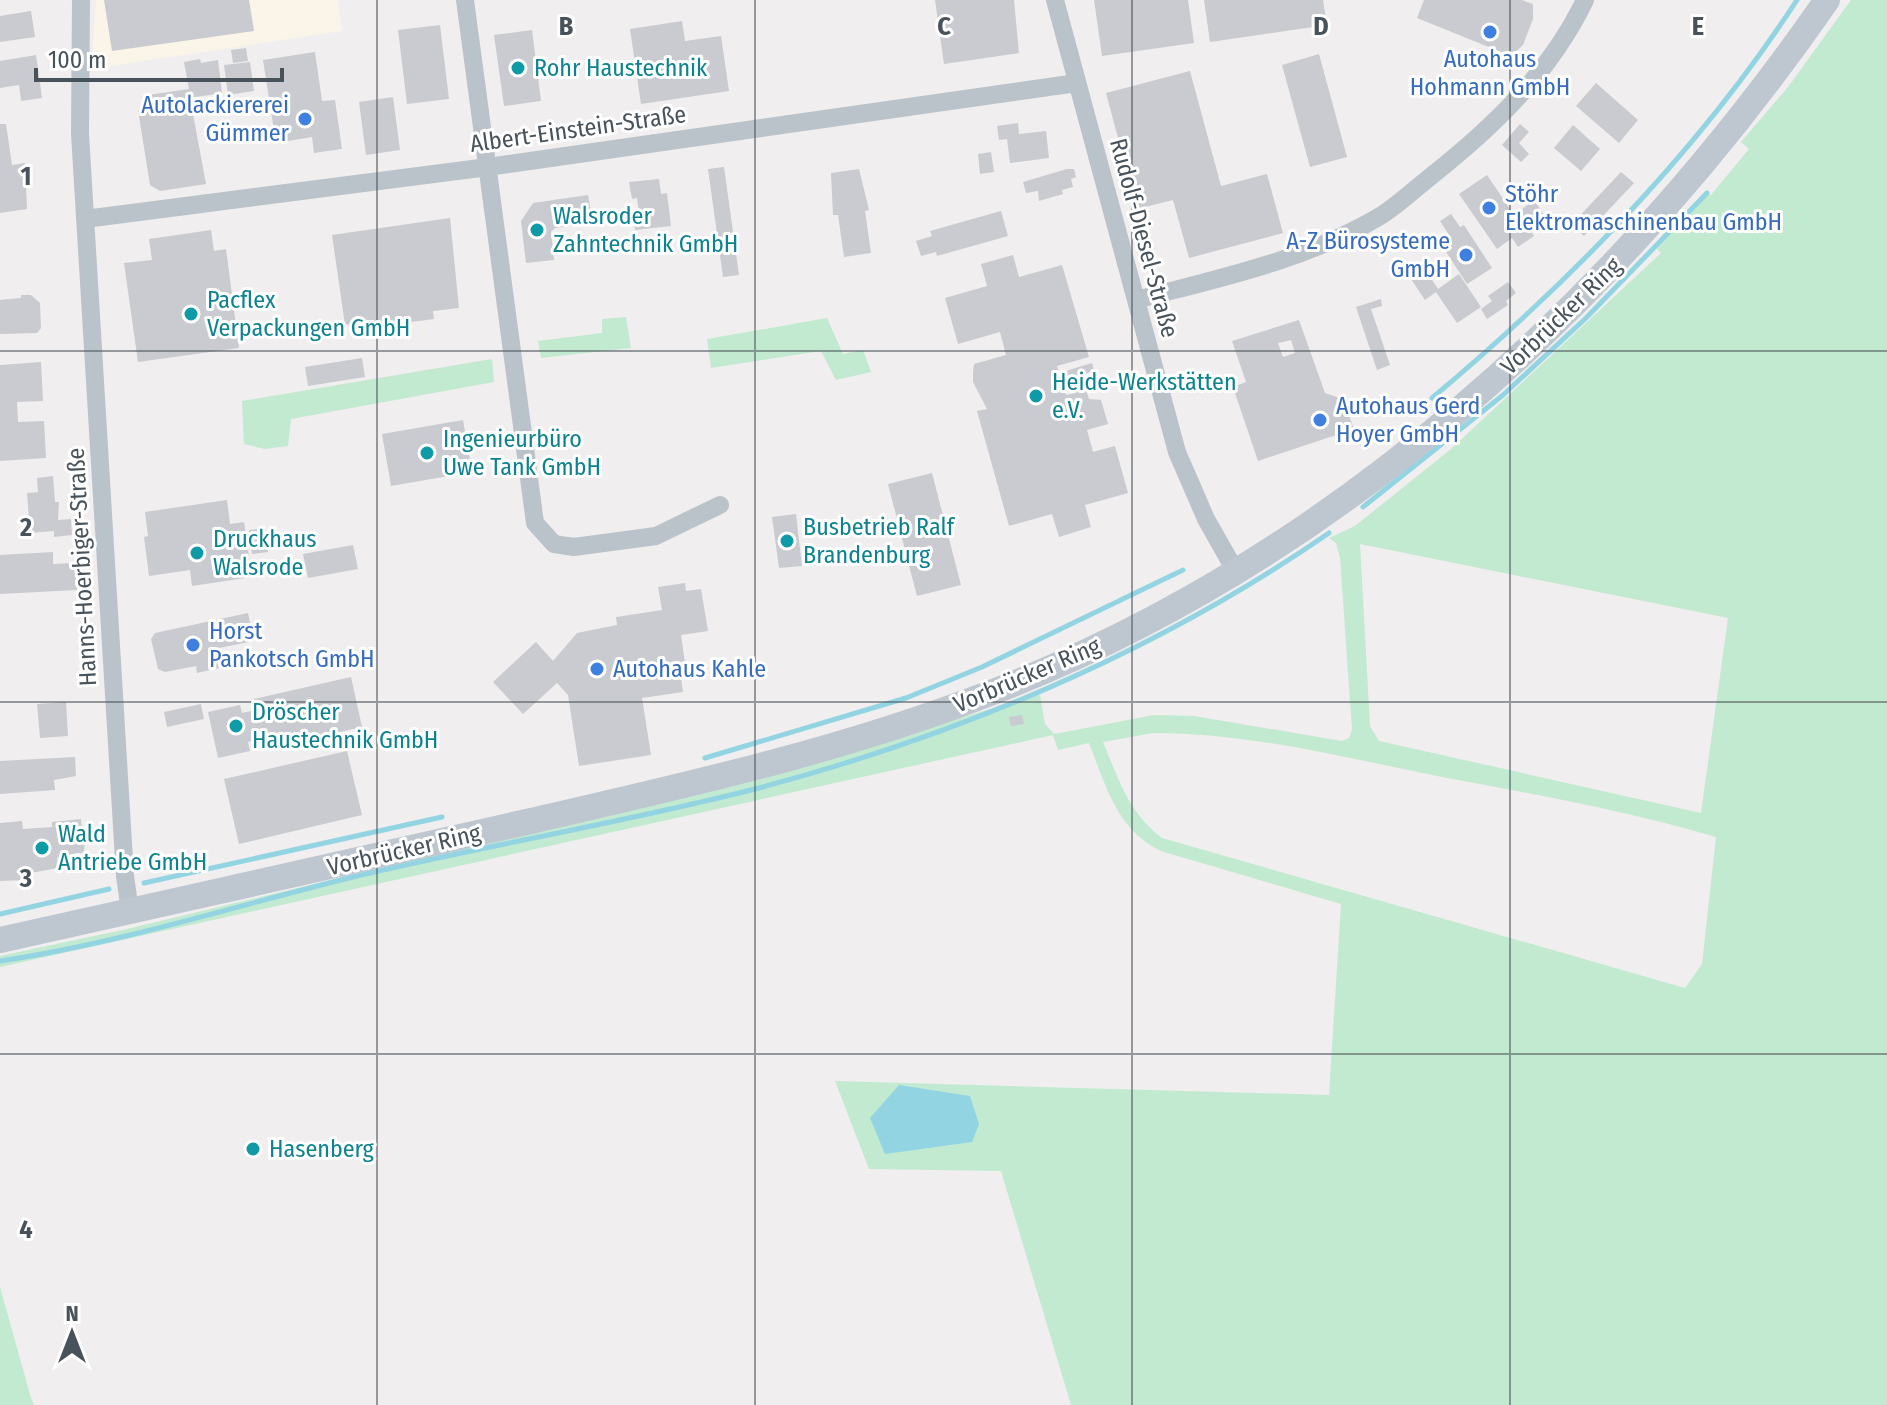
<svg xmlns="http://www.w3.org/2000/svg" width="1887" height="1405" viewBox="0 0 1887 1405" font-family="'Fira Sans Condensed',sans-serif">
<style>
.commercial{fill:#faf4e9}
.green{fill:#c1ead0;fill-rule:evenodd}
.water{fill:#92d4e2}
.lines{fill:none;stroke-linecap:round;stroke-linejoin:round}
.stream{stroke:#92d4e2;stroke-width:5}
.building{fill:#c9cbd0;fill-rule:evenodd}
.street{stroke:#bbc3ca;stroke-width:18}
.secondary{stroke:#bec7d0;stroke-width:26}
.grid{fill:none;stroke:#48525a;stroke-width:2;stroke-opacity:0.55}
.shop-dot{fill:#3f7fe0;stroke:#fff;stroke-width:3}
.culture-dot{fill:#0f9aa8;stroke:#fff;stroke-width:3}
.labels{text-anchor:middle;dominant-baseline:central;stroke-width:6;stroke-linejoin:round;paint-order:stroke}
.shop-label{font-size:24px;fill:#366cbe;stroke:#fff;text-anchor:start}
.culture-label{font-size:24px;fill:#0d838f;stroke:#fff;text-anchor:start}
.street-label{font-size:24px;fill:#48525a;stroke:#fff}
.grid-label{font-size:26px;text-anchor:middle;font-weight:bold;fill:#48525a;stroke:#fff;stroke-width:6;stroke-linejoin:round;paint-order:stroke}
</style>
<rect width="100%" height="100%" fill="#f0eeee"/>
<path class="commercial" d="M96 0H338L342 31 91 69Z"/>
<path class="green" d="M1851 0H1887V1405H1071L1001 1171 869 1169 835 1081 1329 1095 1341 904 1161 851C1117 830 1106 786 1089 743L1058 750 1053 735 0 967V956L127 929 714 788 1040 695 1045 724 1054 734 1154 715 1194 716 1342 741 1349 738 1352 730 1340 558 1336 543 1329 538 1355 526 1451 449 1661 253 1657 249 1707 193 1711 195 1749 149 1741 142 1788 87ZM1360 544 1728 618 1701 813 1379 741 1370 726ZM1153 733C1251 733 1346 758 1442 777 1534 794 1627 811 1716 837L1702 964 1685 988 1162 838C1128 812 1119 780 1103 742Z
M626 317 631 348 541 358 538 341 602 333V319Z
M827 318 843 354 863 350 871 372 836 380 821 351 711 368 707 339Z
M492 359 494 382 291 419 288 446 265 449 244 444 242 401Z
M0 1287 31 1398 34 1405H0Z"/>
<path class="water" d="M899 1085 970 1096 979 1124 972 1142 885 1154 870 1118Z"/>
<g class="lines">
<path class="stream" d="M1432 398C1569 283 1699 151 1797 0
M1363 507 1503 395 1586 318 1707 193
M705 758 906 698 982 667 1183 570
M144 883 442 817
M0 914 109 889
M0 961C121 943 238 905 357 876 488 845 621 823 751 790 955 737 1155 653 1329 533"/>
</g>
<path class="building" d="M104 0H249L254 31 112 51Z
M935 0H1014L1019 53 944 64Z
M1094 0H1188L1194 43 1102 56Z
M1204 0H1323L1327 25 1210 42Z
M1424 0H1522L1533 4V19L1523 45 1511 56 1417 18Z
M31 11 35 37 0 42V16Z
M682 21 685 41 721 36 729 91 641 104 630 29Z
M440 25 449 99 407 104 398 30Z
M532 30 541 101 504 106 494 35Z
M246 48 248 61 233 63 231 50Z
M315 52 322 101 335 100 342 149 314 153 312 137 276 143 263 60Z
M1319 54 1347 157 1310 167 1282 65Z
M36 55 42 98 21 101 19 85 0 88V61Z
M200 59 201 63 218 60 222 93 190 98 206 184 160 191 150 185 138 110 150 108 148 95 189 89 184 62Z
M250 62 254 91 228 95 224 65Z
M1190 71 1221 186 1267 174 1283 233 1189 258 1173 200 1137 209 1106 93Z
M1596 83 1638 120 1619 143 1576 106Z
M393 97 400 150 366 155 359 102Z
M1018 123 1019 134 1046 131 1049 158 1010 163 1007 139 999 140 997 126Z
M0 124H6L12 165 25 163 27 209 0 213Z
M1520 124 1529 132 1519 143 1529 154 1521 162 1502 145Z
M1573 125 1600 149 1581 171 1554 148Z
M991 152 994 172 980 174 978 154Z
M724 167 739 275 723 277 708 169Z
M859 169 869 210 865 211 871 253 844 257 838 215H833L831 173Z
M1067 169H1074L1076 177 1071 179 1073 187 1062 190 1063 194 1039 201 1038 191 1026 193 1023 182Z
M1621 172 1634 183 1584 236 1571 225Z
M1487 175 1514 215 1534 200 1544 215 1528 227 1534 236 1518 247 1512 238 1497 249 1459 194Z
M659 179 661 194 667 193 671 226 635 230 633 214 639 213 637 198 632 199 629 182Z
M588 195 593 223 555 228 551 232 554 260 526 263 521 221 533 203Z
M1001 211 1008 236 937 256 936 252 921 256 916 241 932 236 930 231Z
M1451 214 1460 227 1464 225 1492 268 1467 284 1439 241 1449 235 1440 221Z
M450 218 459 308 433 311 434 319 360 329V323L345 325 332 235Z
M211 230 214 251 226 249 239 348 138 362 124 263 152 260 149 239Z
M1013 255 1019 277 1062 265 1089 357 1057 366 1059 373 1092 363 1094 371 1061 380 1066 395 1075 393 1073 387 1084 384 1089 399 1101 400 1108 424 1087 430 1093 452 1115 446 1128 493 1085 505 1091 527 1059 537 1052 514 1009 526 977 411 987 409 973 382V372L974 364 1006 355 1000 332 958 344 945 298 987 286 981 264Z
M1423 266 1438 289 1459 274 1481 307 1457 323 1436 292 1425 300 1409 276Z
M1508 282 1516 293 1506 301 1508 305 1487 319 1481 309 1492 301 1488 296Z
M21 295H31L40 303 41 328 37 333 0 334V300L21 298Z
M1381 299 1382 306 1371 309 1390 365 1377 370 1356 307Z
M1299 320 1325 393 1343 399 1354 429 1258 461 1233 387 1246 382 1232 341ZM1291 340 1295 353 1283 357 1278 343Z
M362 358 365 377 308 386 305 367Z
M41 362 43 401 17 402 18 422 44 421 46 458 0 461V365Z
M463 420 472 472 391 486 382 434Z
M932 473 961 585 917 596 888 484Z
M53 476 55 502H59L58 520 71 519 72 535 54 537V531L30 533 27 493 38 492 37 478Z
M227 500 230 524 244 522 252 577 192 586 190 570 149 576 144 537 148 536 145 512Z
M796 514 802 566 779 568 772 517Z
M265 528 268 552 252 554 249 530Z
M353 545 358 569 308 578 303 554Z
M53 552V564L75 563 77 590 0 594V555Z
M685 583 686 591 701 589 708 631 681 635 687 677 681 678 683 692 642 698 651 755 579 766 568 695 557 683 523 714 493 682 536 642 553 661 577 633 617 625 616 617 662 610 658 587Z
M248 613 254 641 214 649 219 668 197 673 196 666 165 672 158 669 151 639 155 633Z
M351 677 362 727 265 749 263 738 248 742 250 751 218 758 208 712 240 705 242 713 256 710 254 699Z
M66 702 68 736 40 738 37 704Z
M201 704 204 719 167 727 164 712Z
M1022 715 1024 724 1011 726 1009 717Z
M347 751 362 815 239 844 224 779Z
M75 757 76 776 54 780 55 790 0 794V761Z
M81 819 82 832H85L84 853H75V859L67 860V865H60L57 855 58 868 25 874V880L0 881V823L22 821 23 829 52 827V822Z"/>
<g class="lines">
<path class="street" d="M81 0 80 134 125 876 130 911
M465 0 535 523 554 544 574 547 656 536 720 505
M1055 0 1177 452 1206 519 1236 572
M85 219 488 167 1077 83
M1136 300C1219 278 1307 260 1382 215 1399 204 1415 189 1430 177 1492 128 1550 73 1585 0"/>
<path class="secondary" d="M0 940C177 900 354 862 531 821 687 785 844 750 993 692 1337 558 1619 300 1827 0"/>
</g>
<path class="grid" d="M377 0V1405M755 0V1405M1132 0V1405M1510 0V1405M0 351H1887M0 702H1887M0 1054H1887"/>
<g class="shop-dot">
<circle cx="1490" cy="32" r="8"/>
<circle cx="305" cy="119" r="8"/>
<circle cx="1489" cy="208" r="8"/>
<circle cx="1466" cy="255" r="8"/>
<circle cx="1320" cy="420" r="8"/>
<circle cx="193" cy="645" r="8"/>
<circle cx="597" cy="669" r="8"/>
</g>
<g class="culture-dot">
<circle cx="518" cy="68" r="8"/>
<circle cx="537" cy="230" r="8"/>
<circle cx="191" cy="314" r="8"/>
<circle cx="1036" cy="396" r="8"/>
<circle cx="427" cy="453" r="8"/>
<circle cx="787" cy="541" r="8"/>
<circle cx="197" cy="553" r="8"/>
<circle cx="236" cy="726" r="8"/>
<circle cx="42" cy="848" r="8"/>
<circle cx="253" cy="1149" r="8"/>
</g>
<g class="labels">
<g class="shop-label">
<text x="1490" y="59" text-anchor="middle">Autohaus<tspan x="1490" dy="28">Hohmann GmbH</tspan></text>
<text x="289" y="105" text-anchor="end">Autolackiererei<tspan x="289" dy="28">Gümmer</tspan></text>
<text x="1505" y="194">Stöhr<tspan x="1505" dy="28">Elektromaschinenbau GmbH</tspan></text>
<text x="1450" y="241" text-anchor="end">A-Z Bürosysteme<tspan x="1450" dy="28">GmbH</tspan></text>
<text x="1336" y="406">Autohaus Gerd<tspan x="1336" dy="28">Hoyer GmbH</tspan></text>
<text x="209" y="631">Horst<tspan x="209" dy="28">Pankotsch GmbH</tspan></text>
<text x="613" y="669">Autohaus Kahle</text>
</g>
<g class="culture-label">
<text x="534" y="68">Rohr Haustechnik</text>
<text x="553" y="216">Walsroder<tspan x="553" dy="28">Zahntechnik GmbH</tspan></text>
<text x="207" y="300">Pacflex<tspan x="207" dy="28">Verpackungen GmbH</tspan></text>
<text x="1052" y="382">Heide-Werkstätten<tspan x="1052" dy="28">e.V.</tspan></text>
<text x="443" y="439">Ingenieurbüro<tspan x="443" dy="28">Uwe Tank GmbH</tspan></text>
<text x="803" y="527">Busbetrieb Ralf<tspan x="803" dy="28">Brandenburg</tspan></text>
<text x="213" y="539">Druckhaus<tspan x="213" dy="28">Walsrode</tspan></text>
<text x="252" y="712">Dröscher<tspan x="252" dy="28">Haustechnik GmbH</tspan></text>
<text x="58" y="834">Wald<tspan x="58" dy="28">Antriebe GmbH</tspan></text>
<text x="269" y="1149">Hasenberg</text>
</g>
<g class="street-label">
<text transform="translate(578 129) rotate(-8)">Albert-Einstein-Straße</text>
<text transform="translate(1144 238) rotate(75)">Rudolf-Diesel-Straße</text>
<text transform="translate(1561 316) rotate(-44)">Vorbrücker Ring</text>
<text transform="translate(82 567) rotate(-93)">Hanns-Hoerbiger-Straße</text>
<text transform="translate(1027 675) rotate(-23)">Vorbrücker Ring</text>
<text transform="translate(404 850) rotate(-13)">Vorbrücker Ring</text>
</g>
</g>
<g class="grid-label">
<text x="566" y="35">B</text>
<text x="944" y="35">C</text>
<text x="1321" y="35">D</text>
<text x="1698" y="35">E</text>
<text x="26" y="185">1</text>
<text x="26" y="536">2</text>
<text x="26" y="887">3</text>
<text x="26" y="1238">4</text>
</g>
<g transform="translate(72 1333)" stroke="#ffffff" stroke-width="6" paint-order="stroke">
<path d="M0-6L14 30L0 20L-14 30Z" fill="#48525a"/>
<text y="-12" font-size="22" font-weight="bold" text-anchor="middle" fill="#48525a">N</text>
</g>
<path d="M36 68v12h246v-12" fill="none" stroke="#48525a" stroke-width="4"/>
<text x="48" y="68" font-size="24" fill="#48525a" stroke="#ffffff" stroke-width="6" paint-order="stroke">100 m</text>
</svg>
